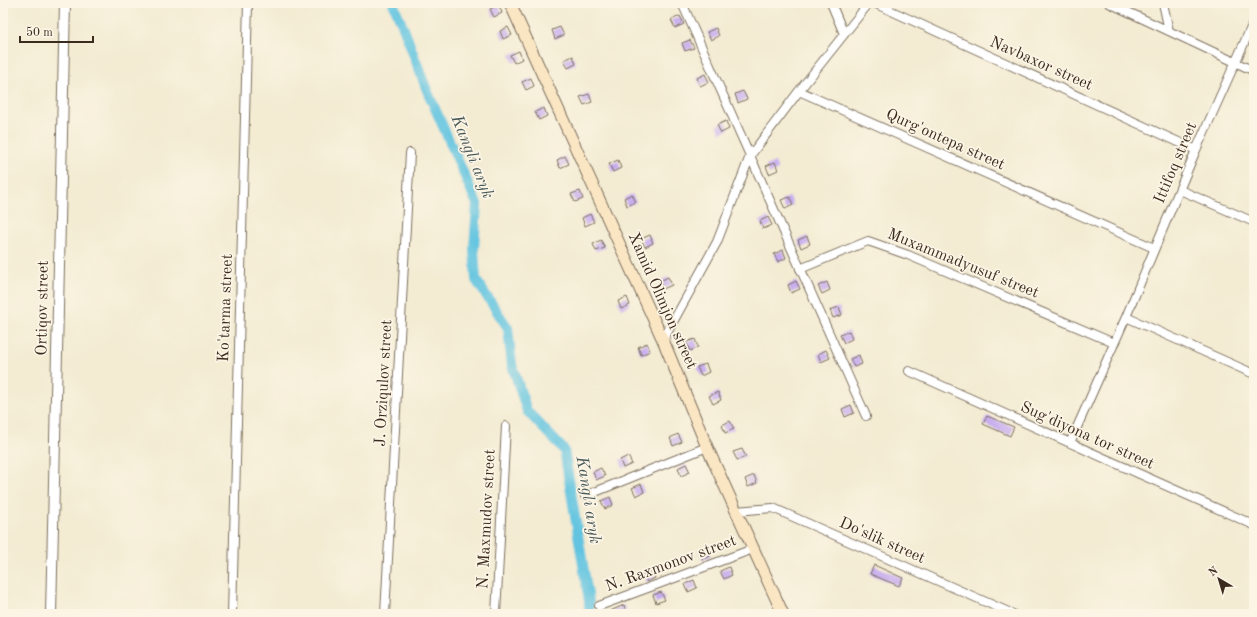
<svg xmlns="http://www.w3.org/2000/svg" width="1257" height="617" viewBox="0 0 1257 617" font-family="'Old Standard TT',serif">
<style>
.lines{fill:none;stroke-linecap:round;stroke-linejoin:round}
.canal{stroke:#62c4e0;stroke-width:10}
.building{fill:#c5aaef}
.minor-casing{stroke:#7b6e5d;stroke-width:10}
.tertiary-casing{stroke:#7b6e5d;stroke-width:12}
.secondary-casing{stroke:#7b6e5d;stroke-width:13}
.minor{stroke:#fff;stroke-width:8}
.tertiary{stroke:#fff;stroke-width:10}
.secondary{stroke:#fbe6c4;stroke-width:11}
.labels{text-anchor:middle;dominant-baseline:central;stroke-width:3.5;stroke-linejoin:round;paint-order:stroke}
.street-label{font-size:16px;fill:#3b2a1e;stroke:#fcf5e5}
.water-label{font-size:17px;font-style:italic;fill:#475858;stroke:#fcf5e5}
</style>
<rect width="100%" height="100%" fill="#fcf5e5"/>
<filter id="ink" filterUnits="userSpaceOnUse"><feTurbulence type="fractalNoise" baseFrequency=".025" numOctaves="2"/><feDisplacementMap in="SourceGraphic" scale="8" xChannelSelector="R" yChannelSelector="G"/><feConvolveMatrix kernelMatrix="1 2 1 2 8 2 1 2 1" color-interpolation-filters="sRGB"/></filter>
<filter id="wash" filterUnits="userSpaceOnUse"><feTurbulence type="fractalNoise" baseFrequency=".012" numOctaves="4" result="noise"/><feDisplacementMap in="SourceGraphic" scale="16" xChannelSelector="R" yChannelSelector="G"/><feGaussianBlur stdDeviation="0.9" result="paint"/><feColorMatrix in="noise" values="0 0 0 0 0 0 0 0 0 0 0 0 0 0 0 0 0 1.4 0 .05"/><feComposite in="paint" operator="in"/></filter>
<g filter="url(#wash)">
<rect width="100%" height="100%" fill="#f3ebd2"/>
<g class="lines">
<path class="canal" d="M393 3 404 29 426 88 477 204 474 249 476 280 508 328 512 365 527 411 564 450 589 601V614"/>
</g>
<g id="blocks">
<path class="building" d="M499 5 502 13 494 17 490 9Z
M680 16 684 24 675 28 671 20Z
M508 27 512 35 503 39 500 31Z
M560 27 564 35 555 39 552 30Z
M716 28 719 36 711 40 707 32Z
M690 40 694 48 685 51 682 43Z
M519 51 522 59 514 63 510 55Z
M573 56 576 64 568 68 564 60Z
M705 74 709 82 700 86 697 78Z
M531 78 534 86 526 90 522 82Z
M743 91 747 99 738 103 735 94Z
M589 94 592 102 584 105 580 97Z
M544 108 547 116 539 120 535 112Z
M726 121 729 129 721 133 717 125Z
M565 156 569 164 560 168 557 160Z
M618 160 621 168 613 172 609 164Z
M775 162 778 170 769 174 766 166Z
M580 191 583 199 575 202 571 194Z
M632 194 636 202 627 206 624 198Z
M790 197 793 205 785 209 781 200Z
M590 214 594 222 585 226 582 218Z
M768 217 772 225 763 229 760 221Z
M650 235 653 243 645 247 641 239Z
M807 236 810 244 801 248 798 240Z
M601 240 605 248 596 251 593 244Z
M783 250 786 258 778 262 774 254Z
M668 277 672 285 663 289 660 281Z
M796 281 800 289 791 293 788 285Z
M827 282 830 290 822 294 818 286Z
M627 297 630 305 621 309 618 301Z
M839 307 842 315 833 318 830 310Z
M849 331 852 339 844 343 840 335Z
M695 339 698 347 690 351 686 342Z
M647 343 650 351 641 355 638 347Z
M826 350 830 358 821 362 818 354Z
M859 355 862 364 854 367 850 359Z
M706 364 709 372 701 376 697 367Z
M718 392 721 400 713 404 709 396Z
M851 405 854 413 845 417 842 409Z
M987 416 1014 427 1010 436 983 424Z
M730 421 734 429 725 433 722 425Z
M678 434 682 442 673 446 670 438Z
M742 449 746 457 737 460 733 452Z
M628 456 632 464 623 468 620 460Z
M686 464 690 472 681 476 678 468Z
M601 468 605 476 596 480 593 472Z
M754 475 757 483 748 487 745 479Z
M641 484 644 492 636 496 632 488Z
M610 497 613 505 605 509 601 501Z
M707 548 711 556 702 559 699 551Z
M874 565 903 578 899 586 870 574Z
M729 567 732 575 724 579 720 571Z
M652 570 655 578 647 582 643 574Z
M694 580 697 588 688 592 685 584Z
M661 592 665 600 656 603 653 595Z
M624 605 627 614H603Z"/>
</g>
</g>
<g filter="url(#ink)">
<use href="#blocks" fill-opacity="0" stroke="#7b6e5d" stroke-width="1"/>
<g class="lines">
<g class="minor-casing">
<path id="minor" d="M682 3 866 416
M831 3 844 34
M874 3 1196 150
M1109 3 1254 71
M1163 3 1169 31
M799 91 869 3
M1180 190 1254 222
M800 269 868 241 908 255 1114 343
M1126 317 1254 374
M663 340 717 242 750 156 799 91 1154 248
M909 371 1254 525
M1070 443 1126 317 1196 150 1254 21
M585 496 707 447
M736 511 773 508 1013 614
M599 606 753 549
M232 614 248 3
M385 614 410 153
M496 614 506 426"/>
</g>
<g class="tertiary-casing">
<path id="tertiary" d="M51 614 65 3"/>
</g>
<g class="secondary-casing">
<path id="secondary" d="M510 3 663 340 707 447 783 614"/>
</g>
<use href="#minor" class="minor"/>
<use href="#tertiary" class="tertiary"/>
<use href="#secondary" class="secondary"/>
</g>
</g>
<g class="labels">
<g class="street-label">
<text transform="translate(1041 64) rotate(24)">Navbaxor street</text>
<text transform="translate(945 140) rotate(24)">Qurg'ontepa street</text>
<text transform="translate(1176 163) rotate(-67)">Ittifoq street</text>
<text transform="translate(963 264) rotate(22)">Muxammadyusuf street</text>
<text transform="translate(662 301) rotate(66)">Xamid Olimjon street</text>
<text transform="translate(43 308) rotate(-89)">Ortiqov street</text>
<text transform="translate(226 308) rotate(-88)">Ko'tarma street</text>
<text transform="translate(384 383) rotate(-87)">J. Orziqulov street</text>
<text transform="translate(1087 436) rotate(24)">Sug'diyona tor street</text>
<text transform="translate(487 519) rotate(-87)">N. Maxmudov street</text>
<text transform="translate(882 541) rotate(24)">Do'slik street</text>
<text transform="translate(671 564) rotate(-20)">N. Raxmonov street</text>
</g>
<g class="water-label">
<text transform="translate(472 157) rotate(68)">Kangli aryk</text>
<text transform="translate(588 500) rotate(81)">Kangli aryk</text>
</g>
</g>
<rect width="1257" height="617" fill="none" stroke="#fcf5e5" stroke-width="16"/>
<g transform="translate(1219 579) rotate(322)" stroke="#fcf5e5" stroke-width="3" paint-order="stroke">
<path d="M0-3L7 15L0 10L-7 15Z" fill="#3b2a1e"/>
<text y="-6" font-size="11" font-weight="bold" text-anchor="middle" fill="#3b2a1e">N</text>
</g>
<path d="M20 36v6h73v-6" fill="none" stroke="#3b2a1e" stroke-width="2"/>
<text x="26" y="36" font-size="12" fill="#3b2a1e" stroke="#fcf5e5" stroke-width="3" paint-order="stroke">50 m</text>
</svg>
